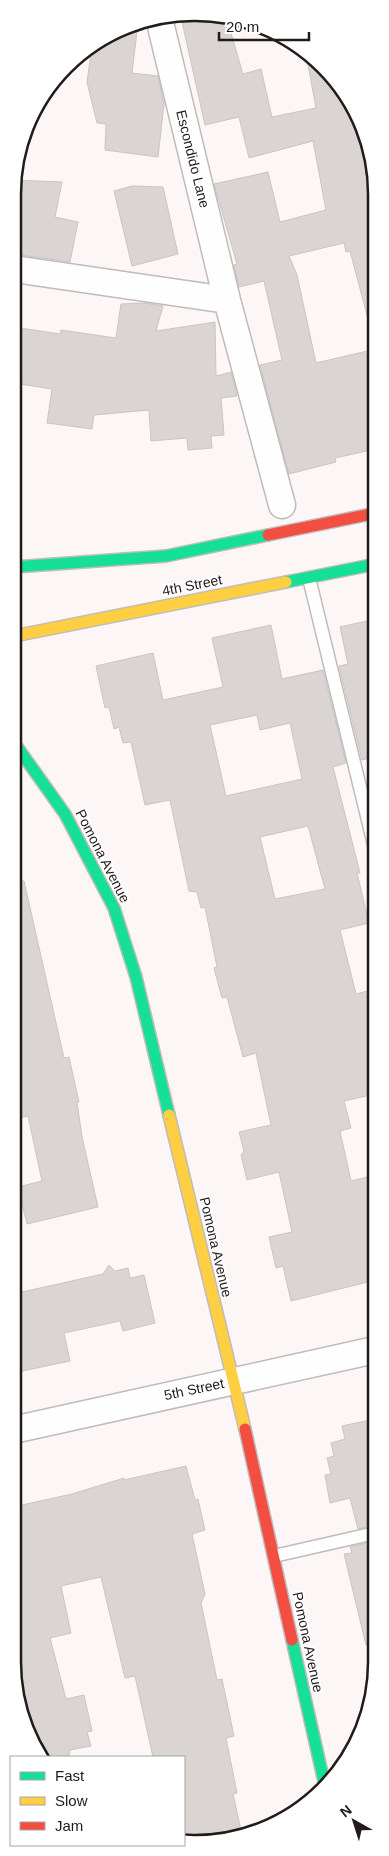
<svg xmlns="http://www.w3.org/2000/svg" width="389" height="1856" viewBox="0 0 389 1856" font-family="Arial,sans-serif">
<style>
.building{fill:#dad4d3;stroke:#cac4c3;fill-rule:evenodd}
.lines{fill:none;stroke-linecap:round;stroke-linejoin:round}
.lane-casing{stroke:#c1bbba;stroke-width:15}
.street-casing{stroke:#c1bbba;stroke-width:29}
.fast-casing{stroke:#c1bbba;stroke-width:14}
.slow-casing{stroke:#c1bbba;stroke-width:14}
.jam-casing{stroke:#c1bbba;stroke-width:14}
.lane{stroke:#fffefe;stroke-width:12}
.street{stroke:#fffefe;stroke-width:26}
.fast{stroke:#16e098;stroke-width:11}
.slow{stroke:#ffcf43;stroke-width:11}
.jam{stroke:#f24e42;stroke-width:11}
.labels{text-anchor:middle;dominant-baseline:central;stroke-width:4;stroke-linejoin:round;paint-order:stroke}
.street-label{font-size:14px;fill:#221b1a;stroke:#fff}
.rim{fill:none;stroke:#221b1a;stroke-width:2.5}
</style>
<rect width="100%" height="100%" fill="#fcf7f6"/>
<path class="building" d="M218 14 226 16 243 74 261 69 272 117 316 108 306 54 323 66 363 125 376 182V318L368 319 350 251 346 252 344 243 289 256 297 275 316 363 376 349V449L335 458 336 462 289 474 260 365 282 360 264 281 239 287 234 265 237 264 214 184 268 172 280 222 326 210 313 141 249 158 239 117 205 125 181 17Z
M138 23 132 73 158 76 164 104 158 157 105 150 106 124 97 123 87 82 92 46Z
M14 180 62 182 55 217 78 222 70 262 14 254Z
M132 186 163 187 178 254 132 266 114 191Z
M144 303 163 306 156 331 215 322 216 376 231 372 237 396 221 398 224 435 211 436 212 448 188 450 187 438 151 441 149 410 94 415 92 429 47 423 52 389 14 383V327L60 334 61 330 116 338 121 304Z
M376 619V756L362 760 339 666 348 664 340 627Z
M271 625 282 679 323 670 346 763 333 767 360 873H357L369 923 340 930 356 994 375 989V1094L344 1101 351 1128 340 1131 351 1181 375 1175V1273L370 1274 372 1281 291 1301 283 1266 276 1268 269 1237 292 1232 279 1172 247 1180 241 1155 244 1151 239 1132 271 1125 256 1053 243 1057 227 997 222 998 214 968 217 967 205 907 201 908 197 892 189 891 170 800 145 805 131 742 123 743 119 727 114 729 109 707 105 708 96 666 153 653 163 700 223 687 212 638ZM257 715 260 730 290 723 302 779 226 796 210 725ZM308 826 325 889 275 899 260 837Z
M24 881 64 1058 69 1057 79 1102H77L82 1137 98 1207 27 1224 18 1187 42 1181 28 1116 13 1119V882Z
M109 1265 115 1271 128 1268 130 1278 144 1275 155 1323 123 1331 120 1321 64 1333 70 1361 13 1373V1294L103 1274Z
M375 1419V1468L368 1470 375 1500V1525L358 1529 350 1498 330 1503 325 1475 331 1474 327 1458 334 1456 331 1443 345 1439 342 1426Z
M186 1466 195 1500 198 1499 205 1530 192 1534 205 1594 201 1603 217 1680 222 1679 234 1736 226 1738 237 1793 233 1794 242 1835 195 1842 194 1835 184 1837V1757H153L135 1676 125 1678 101 1577 61 1586 71 1633 50 1638 66 1699 84 1695 92 1731 87 1732 91 1746 70 1750 69 1757H44L26 1731 12 1662 13 1507 72 1494 124 1478V1480Z
M375 1541V1644L366 1645 344 1554 352 1553 350 1547Z"/>
<g class="lines">
<g class="lane-casing">
<path id="lane" d="M309 578 376 853
M274 1556 375 1533"/>
</g>
<g class="street-casing">
<path id="street" d="M159 18 227 300 282 505
M14 269 227 300
M13 1430 375 1350"/>
</g>
<g class="fast-casing">
<path id="fast" d="M14 567 166 556 268 535
M286 582 376 564
M13 741 65 814 114 908 136 977 169 1115
M292 1640 325 1786"/>
</g>
<g class="slow-casing">
<path id="slow" d="M14 636 286 582
M169 1115 245 1429"/>
</g>
<g class="jam-casing">
<path id="jam" d="M268 535 376 513
M245 1429 292 1640"/>
</g>
<use href="#lane" class="lane"/>
<use href="#street" class="street"/>
<use href="#fast" class="fast"/>
<use href="#slow" class="slow"/>
<use href="#jam" class="jam"/>
</g>
<g class="labels">
<g class="street-label">
<text transform="translate(193 159) rotate(76)">Escondido Lane</text>
<text transform="translate(192 585) rotate(-11)">4th Street</text>
<text transform="translate(103 856) rotate(63)">Pomona Avenue</text>
<text transform="translate(216 1247) rotate(77)">Pomona Avenue</text>
<text transform="translate(194 1389) rotate(-12)">5th Street</text>
<text transform="translate(308 1642) rotate(78)">Pomona Avenue</text>
</g>
</g>
<path d="M0 0H389V1856H0ZM194 21H195A173 173 0 0 1 368 194V1662A173 173 0 0 1 195 1835H194A173 173 0 0 1 21 1662V194A173 173 0 0 1 194 21Z" fill="#fff" fill-rule="evenodd"/>
<path class="rim" d="M194 21H195A173 173 0 0 1 368 194V1662A173 173 0 0 1 195 1835H194A173 173 0 0 1 21 1662V194A173 173 0 0 1 194 21Z"/>
<rect x="10" y="1756" width="175" height="90" fill="#ffffff" stroke="#a7a4a3"/>
<rect x="20" y="1772" width="25" height="8" fill="#16e098" stroke="#a7a4a3"/>
<text x="55" y="1781" font-size="15" fill="#221b1a">Fast</text>
<rect x="20" y="1797" width="25" height="8" fill="#ffcf43" stroke="#a7a4a3"/>
<text x="55" y="1806" font-size="15" fill="#221b1a">Slow</text>
<rect x="20" y="1822" width="25" height="8" fill="#f24e42" stroke="#a7a4a3"/>
<text x="55" y="1831" font-size="15" fill="#221b1a">Jam</text>
<g transform="translate(354 1821) rotate(321)" stroke="#ffffff" stroke-width="4" paint-order="stroke">
<path d="M0-4L9 19L0 12L-9 19Z" fill="#221b1a"/>
<text y="-8" font-size="14" font-weight="bold" text-anchor="middle" fill="#221b1a">N</text>
</g>
<path d="M219 32v8h90v-8" fill="none" stroke="#221b1a" stroke-width="2.5"/>
<text x="226" y="32" font-size="15" fill="#221b1a" stroke="#ffffff" stroke-width="4" paint-order="stroke">20 m</text>
</svg>
